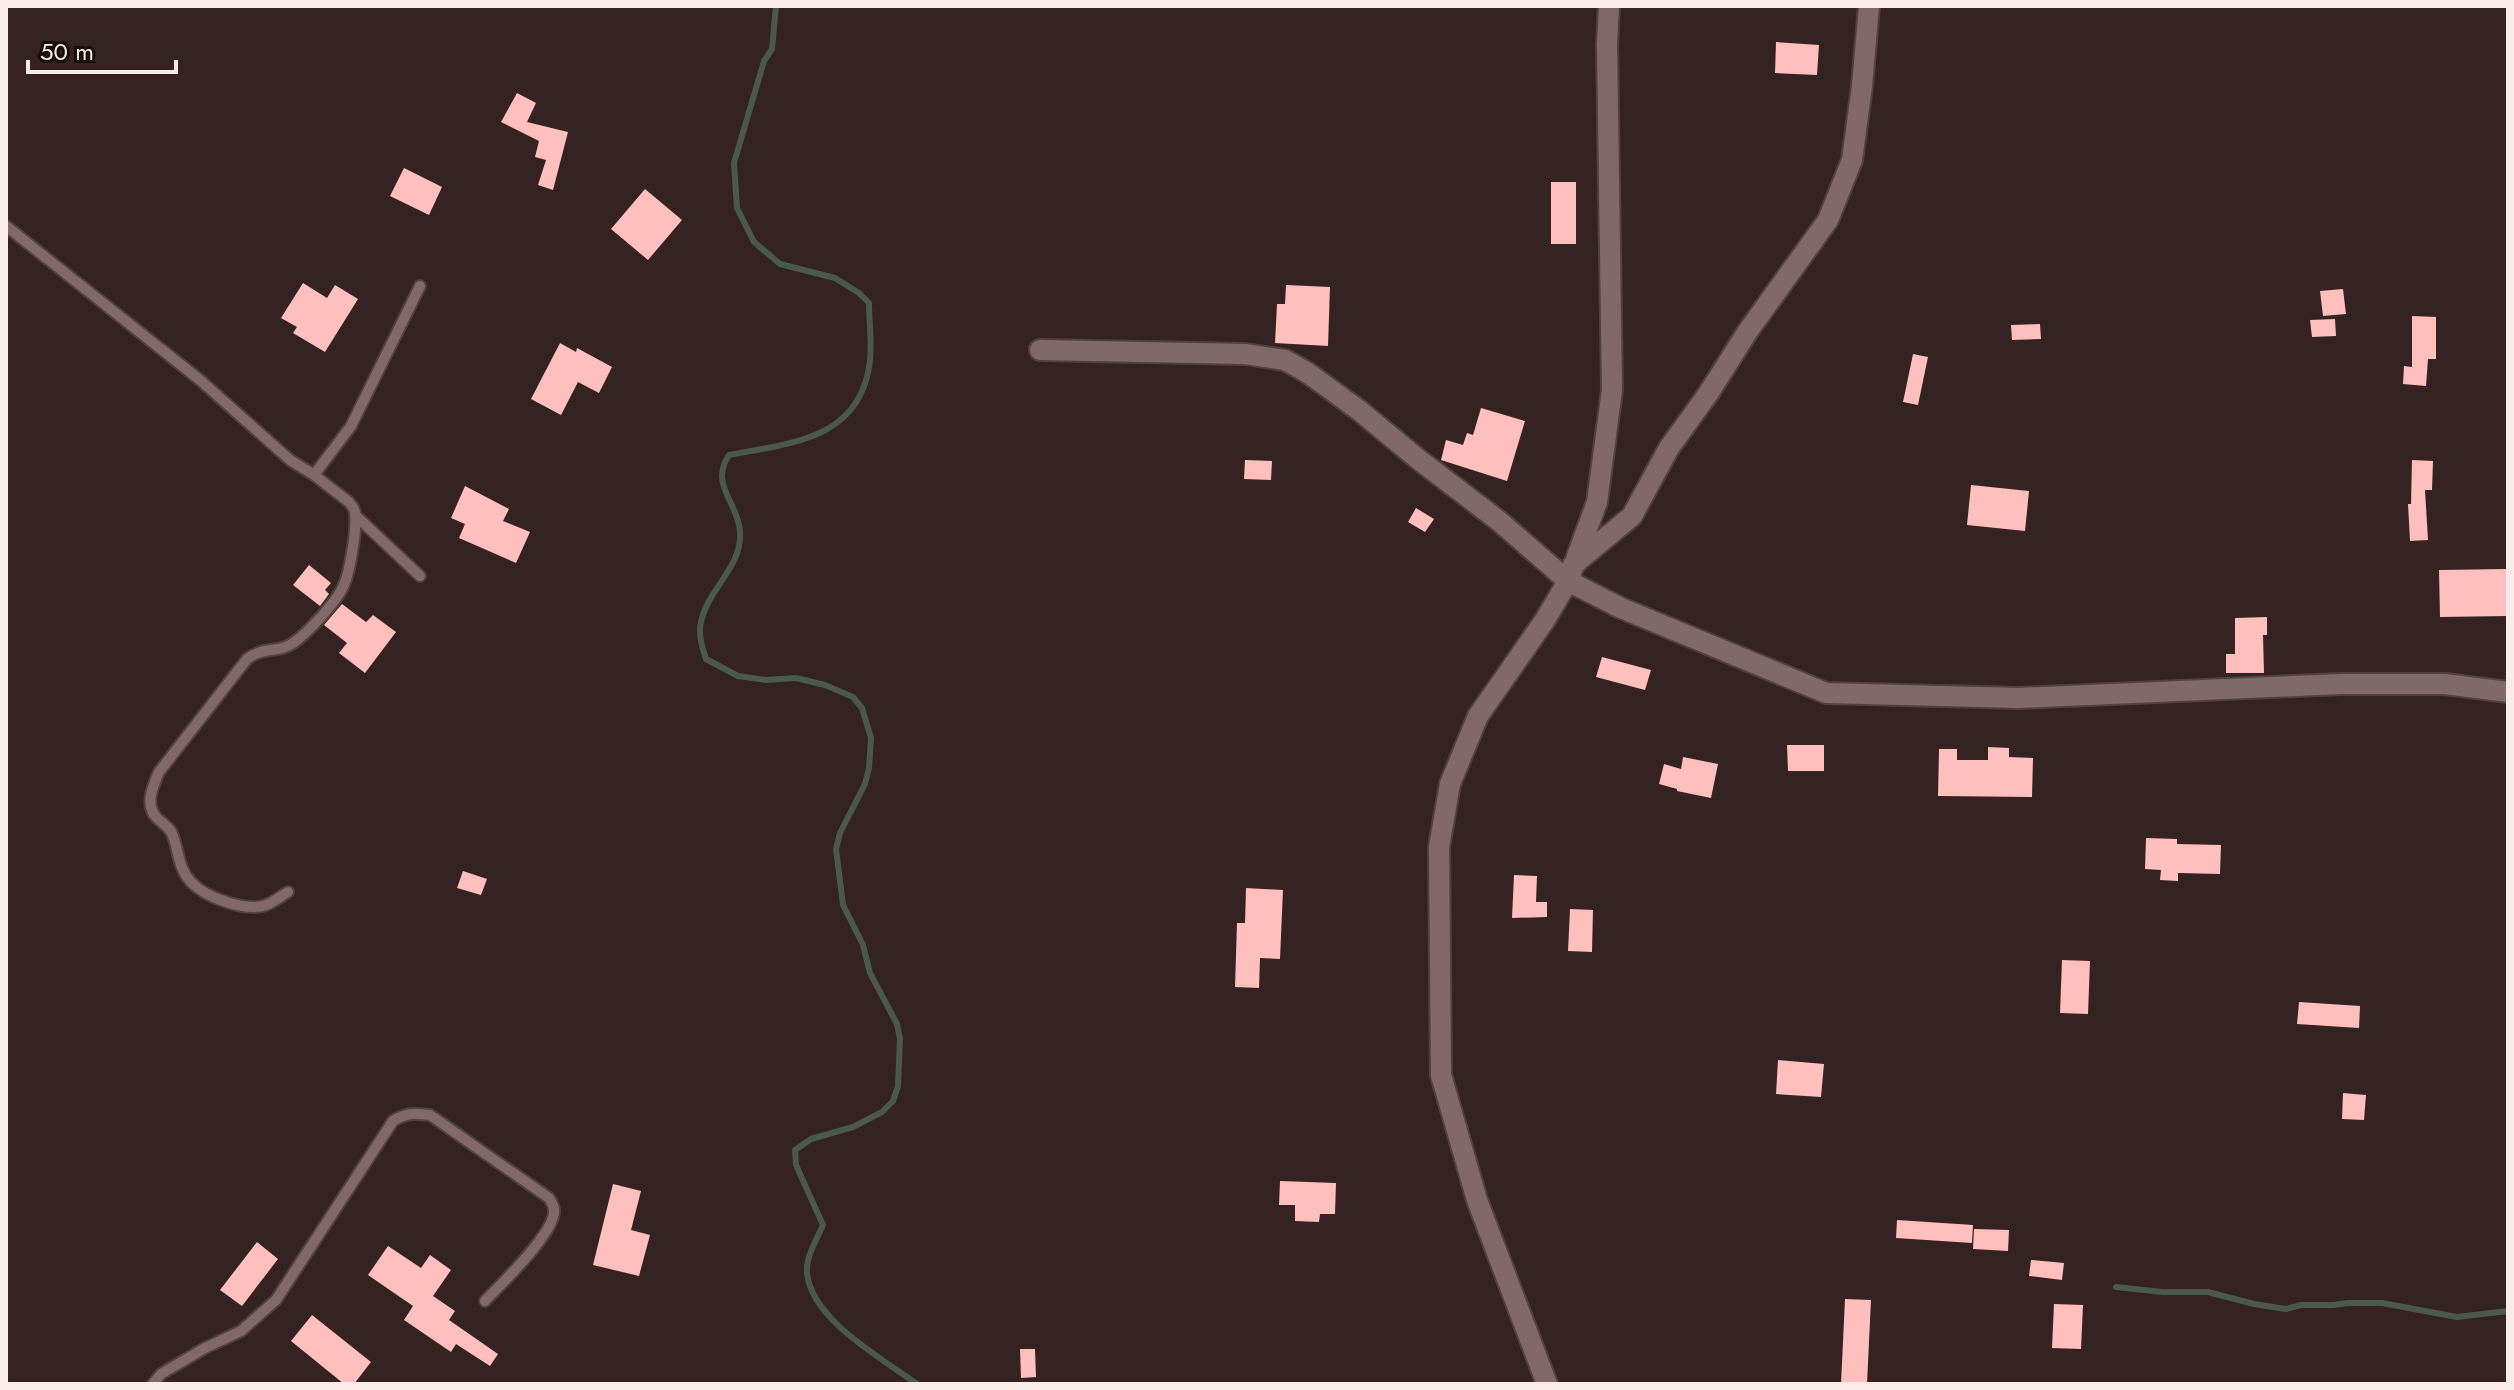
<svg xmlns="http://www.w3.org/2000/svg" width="2514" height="1390" viewBox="0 0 2514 1390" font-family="Jost,sans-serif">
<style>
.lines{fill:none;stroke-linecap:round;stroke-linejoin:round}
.stream{stroke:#4b594c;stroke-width:6}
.building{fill:#ffbfbc}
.lane-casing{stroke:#514141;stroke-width:14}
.street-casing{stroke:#514141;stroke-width:24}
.lane{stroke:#806968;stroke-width:10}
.street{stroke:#806968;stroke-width:20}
</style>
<rect width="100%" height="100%" fill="#352222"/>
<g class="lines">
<path class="stream" d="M776 6 772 49 764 61 734 163 737 208 754 242 780 264 835 278 859 293 869 303C869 322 872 342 870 360 862 439 792 443 729 455 709 485 738 502 740 531 743 567 708 588 701 622 698 634 702 647 706 659L738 676 766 680 796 678 825 685 853 697 862 708 871 738 869 768 865 784 840 833 836 849 843 905 863 945 870 973 897 1024 900 1039 898 1086 893 1101 882 1112 853 1127 811 1139 795 1150 796 1165 823 1225C817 1239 806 1256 807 1272 810 1319 883 1359 917 1384
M2116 1287 2162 1292H2208L2254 1304 2286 1309 2301 1305H2333L2348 1303H2382L2457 1317 2508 1311"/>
</g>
<path class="building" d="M1776 42 1819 45 1817 75 1775 73Z
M517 93 536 103 527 122 568 132 553 190 538 185 546 160 535 157 539 141 501 122Z
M404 168 442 187 429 215 390 196Z
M1551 182H1576V244H1551Z
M645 189 682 220 648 260 611 229Z
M303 283 327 298 335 285 358 299 325 352 293 333 297 327 281 318Z
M1286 285 1330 287 1328 346 1275 343 1277 304H1285Z
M2343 289 2346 314 2323 316 2320 291Z
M2412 316 2436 317V359H2428L2426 386 2403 384 2404 366 2412 367Z
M2335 319 2336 336 2312 337 2310 320Z
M2040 324 2041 339 2012 340 2011 325Z
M560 343 576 352 577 348 612 367 599 393 578 382 561 415 531 399Z
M1913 354 1928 357 1918 405 1903 402Z
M1481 408 1525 421 1507 481 1441 460 1446 440 1463 445 1467 433 1473 435Z
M1245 460 1272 461 1271 480 1244 479Z
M2412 460 2433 461 2432 490H2425L2428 540 2410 541 2408 504H2411Z
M1971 485 2029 491 2025 531 1967 525Z
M465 486 509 509 503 521 530 532 516 563 459 538 465 524 451 518Z
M1416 508 1434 519 1425 532 1408 522Z
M309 565 331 583 325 590 329 594 320 606 293 585Z
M2508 569V616L2440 617 2439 570Z
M342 604 366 622 373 615 396 632 365 673 339 653 347 643 324 625Z
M2267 617V635H2263L2264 673H2226V654H2235V618Z
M1602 657 1651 670 1645 690 1596 677Z
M1787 745H1824V771H1788Z
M1988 747 2009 748V757L2033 758 2032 797 1938 796 1939 749H1957V760H1988Z
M1683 757 1718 764 1711 798 1677 791V789L1659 784 1664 764 1681 769Z
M2146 838 2177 839V844L2221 845 2220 874 2178 873V881L2160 880 2161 870 2145 869Z
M463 871 487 879 481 895 457 888Z
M1514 875 1537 876 1536 902H1547V917L1512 918Z
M1246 888 1283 890 1280 959 1260 958 1259 988 1235 987 1237 923H1245Z
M1570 909 1593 910 1592 952 1568 951Z
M2062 960 2090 961 2088 1014 2060 1013Z
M2299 1002 2360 1006 2359 1028 2297 1024Z
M1778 1060 1824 1064 1821 1097 1776 1094Z
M2343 1093 2366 1095 2364 1120 2342 1119Z
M1280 1181 1336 1183 1335 1214H1320L1319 1222 1295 1221V1205H1279Z
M613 1184 641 1191 631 1230 650 1235 639 1276 593 1265Z
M1897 1220 1973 1225 1972 1243 1896 1238Z
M1974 1229 2009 1230 2008 1251 1973 1249Z
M257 1242 278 1259 242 1306 220 1290Z
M388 1246 421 1268 430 1255 451 1270 433 1296 455 1311 449 1320 498 1354 490 1366 456 1344 451 1352 404 1320 413 1306 368 1275Z
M2031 1260 2064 1263 2062 1280 2029 1276Z
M1845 1299 1871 1300 1867 1384H1841Z
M2054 1304 2083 1305 2081 1349 2052 1348Z
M312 1315 371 1362 354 1384H344L291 1341Z
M1020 1349H1035L1036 1377 1021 1378Z"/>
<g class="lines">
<g class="lane-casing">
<path id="lane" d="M6 226 200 380 290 460 314 475 351 426 420 286
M355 515 420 576
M288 892C281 896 274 902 266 905 246 912 206 898 191 882 178 868 179 852 173 836 170 827 164 825 157 818 144 805 153 786 159 772L247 659C266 645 278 654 293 643 307 634 336 602 343 587 350 573 357 529 355 513 354 507 353 507 349 502L314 475
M153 1384 161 1374 205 1348 241 1331 276 1300 393 1121C405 1113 415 1113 430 1115L549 1198C551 1202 554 1205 554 1210 556 1232 501 1284 485 1301"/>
</g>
<g class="street-casing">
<path id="street" d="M1040 350 1245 354 1285 360 1308 373 1360 411 1418 459 1499 521 1568 581 1621 608 1826 693 2018 698 2341 684H2445L2508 692
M1573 565 1632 516 1669 448 1708 394 1748 331 1828 220 1852 160 1862 86 1869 6
M1547 1384 1477 1200 1441 1075 1439 847 1450 784 1478 716 1545 620 1568 581 1597 502 1612 390 1607 44 1609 6"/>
</g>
<use href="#lane" class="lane"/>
<use href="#street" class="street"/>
</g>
<rect width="2514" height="1390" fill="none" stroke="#f8ebea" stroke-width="16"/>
<path d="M28 60v12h148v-12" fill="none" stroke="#f8ebea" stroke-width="4"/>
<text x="40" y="60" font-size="24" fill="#f8ebea" stroke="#170e0e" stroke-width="6" paint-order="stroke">50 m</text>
</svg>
